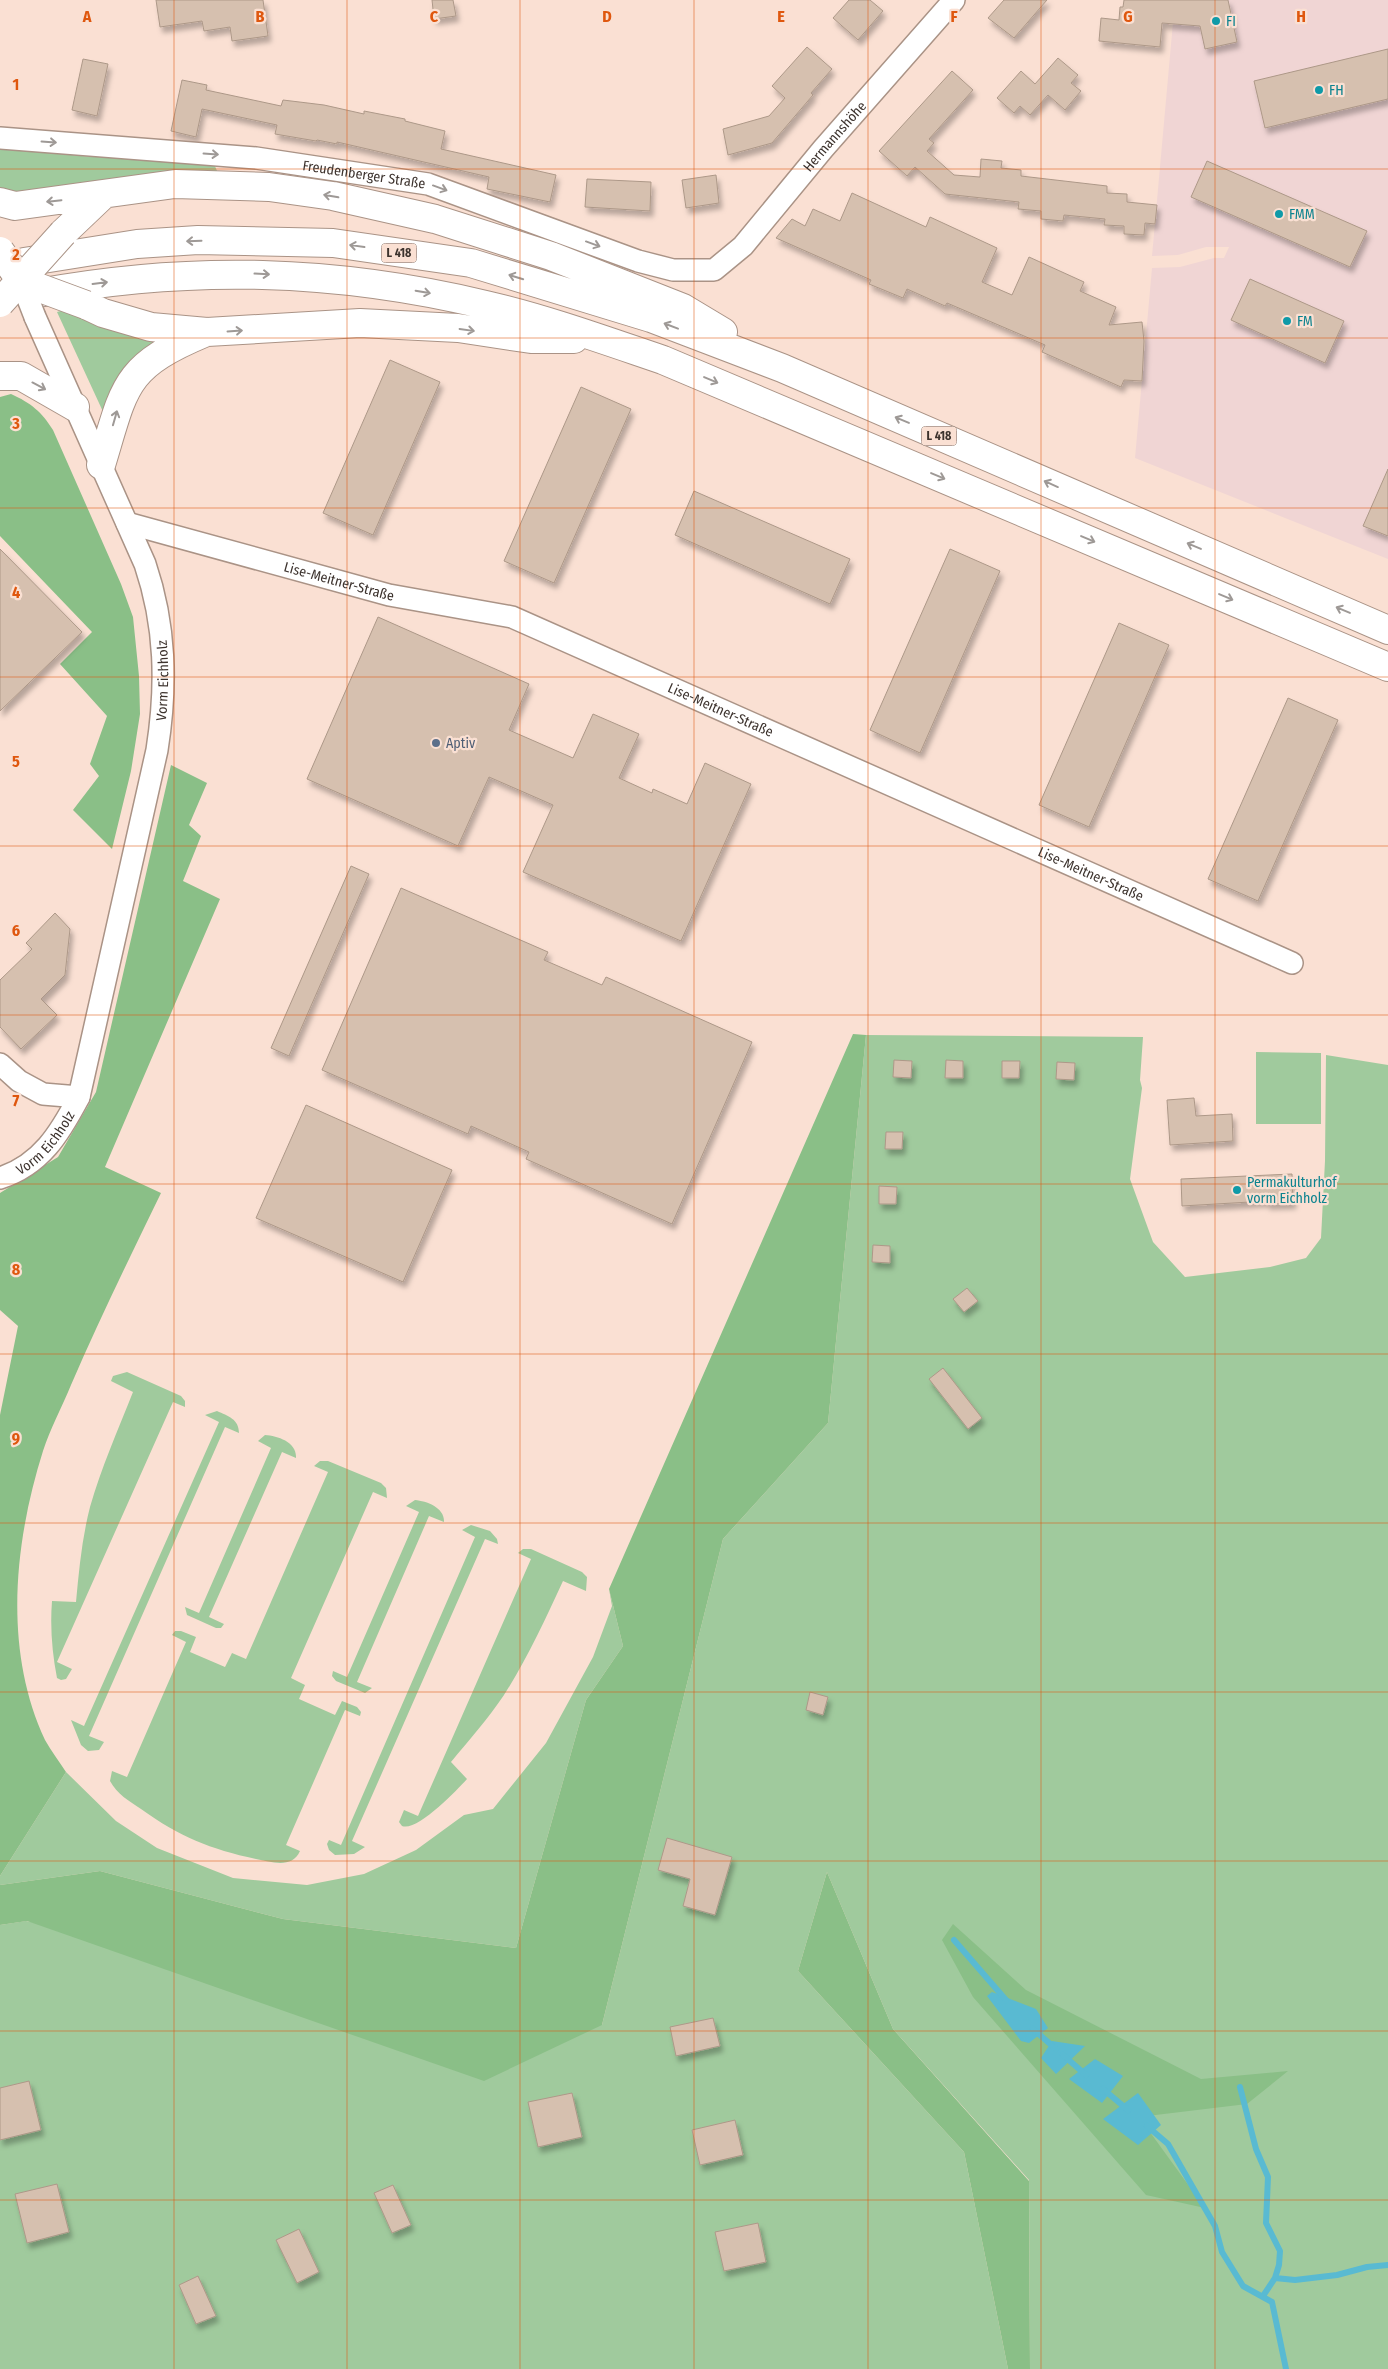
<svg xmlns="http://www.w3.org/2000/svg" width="1388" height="2369" viewBox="0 0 1388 2369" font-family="'Fira Sans Condensed',sans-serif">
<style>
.education{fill:#f0d5d4}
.green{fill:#a0ca9d}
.forest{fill:#8abf87}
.water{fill:#59bad2}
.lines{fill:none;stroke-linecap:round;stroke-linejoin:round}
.stream{stroke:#59bad2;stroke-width:6}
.building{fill:#d6c0af;stroke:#ad9888;filter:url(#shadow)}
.minor-casing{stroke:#aa9386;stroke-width:24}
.trunk-casing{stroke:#aa9386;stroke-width:30}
.minor{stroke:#fff;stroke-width:21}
.trunk{stroke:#fff;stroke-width:28}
.minor-bridge-casing{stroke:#aa9386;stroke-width:24;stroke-linecap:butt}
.secondary-bridge-casing{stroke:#aa9386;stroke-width:30;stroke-linecap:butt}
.trunk-bridge-casing{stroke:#aa9386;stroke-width:30;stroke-linecap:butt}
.minor-bridge{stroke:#fff;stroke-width:21}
.secondary-bridge{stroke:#fff;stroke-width:28}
.trunk-bridge{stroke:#fff;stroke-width:28}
.oneway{stroke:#9e9996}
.grid{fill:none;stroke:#df570e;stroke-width:1;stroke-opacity:0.55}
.culture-dot{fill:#0f9aa8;stroke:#fae0d3;stroke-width:2}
.service-dot{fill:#5c6f8a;stroke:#fae0d3;stroke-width:2}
.labels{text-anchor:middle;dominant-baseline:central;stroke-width:4.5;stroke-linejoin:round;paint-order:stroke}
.shield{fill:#fae0d3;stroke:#766760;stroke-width:1}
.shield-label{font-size:12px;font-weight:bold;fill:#3d332e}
.culture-label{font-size:14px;fill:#0d838f;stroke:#fae0d3;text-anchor:start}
.street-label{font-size:14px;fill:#3d332e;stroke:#fae0d3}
.service-label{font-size:14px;fill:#4e5e75;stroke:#fae0d3;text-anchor:start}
.grid-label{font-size:16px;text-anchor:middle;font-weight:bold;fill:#df570e;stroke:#fae0d3;stroke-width:4.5;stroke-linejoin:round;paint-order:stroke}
</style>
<defs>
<filter id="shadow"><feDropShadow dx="3" dy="5.5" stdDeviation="2.5" flood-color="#0004"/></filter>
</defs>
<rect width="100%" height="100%" fill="#fae0d3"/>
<path class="education" d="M1175 0H1388V559L1135 458 1152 268 1180 267 1214 258H1224L1229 247H1206L1178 255 1152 256Z"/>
<path class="green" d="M0 147 81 156 214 164 218 173 23 196 0 191Z
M71 308 163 340 105 416 57 312Z
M866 1035 1143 1037 1140 1080 1142 1088 1130 1179 1153 1242 1185 1277 1270 1267 1306 1258 1321 1238 1325 1161 1326 1055 1388 1065V2369H1030L1029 2180 893 2029 827 1872 798 1971 964 2152 1008 2369H0V1925L26 1921 602 2025 723 1539 828 1423Z
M1256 1052 1321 1053V1124H1256Z
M127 1372 181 1396 185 1401V1407L173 1402 57 1662 72 1669 66 1679 61 1680 57 1678C52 1652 50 1627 52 1601L76 1602C79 1570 82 1538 90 1507 101 1468 118 1430 133 1392L111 1381 113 1376Z
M217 1411C228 1416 239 1419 239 1433L225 1427 89 1736 104 1742 99 1750 88 1751 81 1745 71 1720 84 1726 219 1422 205 1415Z
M265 1435C278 1436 297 1442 296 1458L282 1452 209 1617 224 1624 221 1628H216L187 1615 185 1607 199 1613 271 1448 258 1441Z
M320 1461H328L381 1483 386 1488 387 1498 373 1492 291 1678 305 1685 299 1699 335 1715 342 1701 357 1707 361 1712 360 1716 345 1710 286 1845 300 1851C292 1869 272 1862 256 1859 210 1849 180 1837 141 1809 129 1801 117 1794 110 1781L112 1771 127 1777 186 1642 172 1635 175 1631H181L196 1637 190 1652 225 1667 232 1653 246 1659 328 1472 314 1466Z
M415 1500C427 1501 445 1508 444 1522L429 1516 357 1682 372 1688 365 1693 336 1681 332 1676 333 1671 347 1677 419 1512 406 1506Z
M471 1525 490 1531 497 1539 498 1544 485 1539 352 1841 365 1847 354 1854 335 1855 329 1850 327 1844 329 1840 341 1845 475 1537 462 1530Z
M523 1549H531L582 1572 587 1577 586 1591 563 1581C545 1620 527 1659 504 1695 488 1719 469 1740 451 1762L467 1779C456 1791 417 1832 402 1826L399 1822 404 1810 418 1816 531 1559 518 1553Z
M609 1589 623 1646 586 1700 516 1948 283 1919 100 1871 0 1885V1876L66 1772 116 1821 157 1848 233 1878 307 1885 364 1874 416 1850 464 1815 493 1809 546 1743 593 1657 612 1606Z"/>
<path class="forest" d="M11 394C31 403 42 412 53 430L121 584 133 617 139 676 140 714 131 771 112 849 73 810 99 776 90 764 107 716 60 664 92 632 0 536V397Z
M171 765 207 783 189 825 201 836 183 881 220 899 105 1167 161 1193C130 1257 99 1320 71 1385 62 1407 50 1429 43 1451 14 1543 3 1650 45 1740 51 1751 59 1761 66 1772L0 1876V1415L18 1326 0 1310V1193L58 1157 96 1092Z
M853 1034 866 1035 828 1423 723 1539 602 2025 484 2081 27 1921 0 1925V1885L100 1871 283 1919 516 1948 586 1700 623 1646 609 1589Z
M827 1872 893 2029 1029 2181 1030 2369H1008L964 2152 798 1971Z
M953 1924 1026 1990 1201 2079 1288 2071 1247 2104 1139 2117 1205 2208 1146 2195 973 1997 942 1940Z"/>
<path class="water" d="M992 1992 1036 2009 1048 2028 1029 2043 1021 2041 987 1996Z
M1052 2041 1085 2046 1056 2074 1041 2058Z
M1095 2059 1123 2076 1102 2103 1069 2079Z
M1138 2093 1161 2125 1138 2145 1103 2119Z"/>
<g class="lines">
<path class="stream" d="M954 1940 1006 2000
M1033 2029 1056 2049
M1063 2055 1086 2075
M1240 2087 1256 2149 1268 2177 1266 2223 1280 2251 1279 2265 1275 2278 1263 2296
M1103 2089 1128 2110
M1147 2126 1168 2144 1215 2226 1222 2252 1243 2286 1272 2302 1286 2369
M1275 2278 1295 2280 1337 2275 1367 2267 1388 2265"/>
</g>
<path class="building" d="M156 0H263L268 36 232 41 230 27 204 31 202 21 160 27Z
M432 0H453L456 16 434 19Z
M849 0H870L883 11 858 40 833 18Z
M1004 0H1047L1014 38 988 18Z
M1124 0H1228L1237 42 1205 49 1200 26 1162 23 1160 47 1099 41 1101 18 1119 20 1120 7H1123Z
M807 47 832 69 811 93 813 95 772 143 728 155 723 129 769 116 785 98 772 86Z
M1388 49V99L1265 128 1254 81Z
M1058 58 1078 75 1071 83 1081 91 1065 110 1048 95 1030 115 1020 106 1014 113 997 98 1021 71 1035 84Z
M83 59 108 64 97 116 72 110Z
M952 71 973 90 929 139 934 143 927 151 954 175 980 177 981 159 1002 161 1001 168 1021 170V176L1107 186V193L1127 194V202L1157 205 1155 224 1145 223 1144 235 1124 234V226L1104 225 1105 219 1064 215 1063 221 1041 219V211L1018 209 1019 202 945 194 915 167 907 176 879 151Z
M182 80 207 85 206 90 281 106 283 100 324 105 364 114V111L405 119V121L445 131 441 149 556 175 550 202 487 189 489 177 337 142V144L317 140 316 141 275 134 277 125 202 109 196 137 171 131Z
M1207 161 1367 231 1350 267 1191 197Z
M716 175 719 203 686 208 682 180Z
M587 179 651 182 650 211 585 207Z
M852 193 926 227 930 217 997 248 982 282 1012 295 1029 257 1084 282 1080 291 1116 307 1109 325 1142 322 1144 341 1142 381 1124 380 1121 387 1042 352 1045 345 947 303 945 306 907 289 903 298 869 284 871 280 776 238 792 219 805 226 813 209 840 221Z
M1250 279 1344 321 1325 363 1231 320Z
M390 360 440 382 373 535 323 513Z
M581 387 631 409 554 583 504 561Z
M1388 469V536L1363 526Z
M694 491 850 559 830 604 675 535Z
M0 549 82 632 0 711Z
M950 549 1000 571 920 753 870 730Z
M378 617 529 684 509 730 573 758 593 714 639 734 619 778 652 793 653 789 687 804 705 763 751 784 681 941 523 872 553 805 489 777 458 846 307 779Z
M1119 623 1169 645 1089 827 1039 805Z
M1288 698 1338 720 1258 901 1208 879Z
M351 866 369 874 289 1056 271 1048Z
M401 888 548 952 544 960 602 985 606 977 752 1042 672 1224 526 1159 529 1152 471 1126 468 1134 322 1070Z
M55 913 70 929 65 975 41 999 57 1015 21 1049 0 1027V980L32 949 26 943Z
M894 1060 912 1061 911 1078 893 1077Z
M946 1060 963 1061V1078H945Z
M1002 1061H1020L1019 1078H1002Z
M1057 1062 1075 1063 1074 1080 1056 1079Z
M1194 1098 1196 1116 1232 1114 1233 1141 1170 1145 1167 1100Z
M306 1105 452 1170 403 1282 256 1218Z
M886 1132H903L902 1149H885Z
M1292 1174 1293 1203 1267 1204V1201L1182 1206 1181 1179Z
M879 1186 897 1187 896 1204H879Z
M873 1245 890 1246V1263L872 1262Z
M967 1288 978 1301 964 1312 953 1299Z
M943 1368 982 1418 968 1429 929 1379Z
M810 1692 828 1697 823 1715 806 1710Z
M667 1838 732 1857 715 1915 683 1906 690 1879 658 1870Z
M713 2018 720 2046 676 2056 670 2027Z
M29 2081 41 2130 0 2140V2088Z
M572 2093 582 2137 538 2147 528 2102Z
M735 2120 743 2155 700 2165 692 2130Z
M57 2184 69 2232 27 2243 15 2194Z
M393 2185 411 2225 392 2233 374 2193Z
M758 2223 766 2262 724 2271 715 2232Z
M299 2229 319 2272 297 2283 276 2240Z
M198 2276 216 2316 196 2324 179 2285Z"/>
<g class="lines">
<g class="minor-casing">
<g id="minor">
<path id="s1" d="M0 138 256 158 428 184 638 261 673 270H714L743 246 823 149 954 0"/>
<path id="s2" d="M127 523 389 595 512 617 1292 963"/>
<path d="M0 1064 19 1081 43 1094 79 1097"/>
<path id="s3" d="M0 1178C41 1165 60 1133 79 1097L157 750C167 686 166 626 145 564L35 317"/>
</g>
</g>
<g class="trunk-casing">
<path id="trunk" d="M0 202 15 206 175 184 269 187 333 196 435 219 551 256 683 308 723 332
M63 233 103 195
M24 262 137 244 198 240 333 243 471 263 651 318 782 368 1388 630
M38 293C191 265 335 269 486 305 546 319 604 340 663 360L1388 667
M86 305 103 313 151 327 207 332 360 323 458 328 531 339H574
M0 376H21L75 407
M101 465C125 386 123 367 204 333"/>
</g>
<use href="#minor" class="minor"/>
<use href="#trunk" class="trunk"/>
<g class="minor-bridge-casing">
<path id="minor-bridge" d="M21 281 35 317"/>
</g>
<g class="secondary-bridge-casing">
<path id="secondary-bridge" d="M0 251 21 281"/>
</g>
<g class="trunk-bridge-casing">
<path id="trunk-bridge" d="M21 281 86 305
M0 303 63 233"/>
</g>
<use href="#minor-bridge" class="minor-bridge"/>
<use href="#secondary-bridge" class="secondary-bridge"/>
<use href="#trunk-bridge" class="trunk-bridge"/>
</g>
<defs><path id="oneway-shaft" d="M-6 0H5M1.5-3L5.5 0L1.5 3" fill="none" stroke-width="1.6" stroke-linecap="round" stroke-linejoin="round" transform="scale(1.25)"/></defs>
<g class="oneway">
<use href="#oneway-shaft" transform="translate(49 142) rotate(4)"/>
<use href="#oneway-shaft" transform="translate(211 154) rotate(4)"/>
<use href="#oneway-shaft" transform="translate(440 188) rotate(20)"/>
<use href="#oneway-shaft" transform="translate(331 196) rotate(-170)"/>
<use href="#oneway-shaft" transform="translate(54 201) rotate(174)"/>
<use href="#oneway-shaft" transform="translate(194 241) rotate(178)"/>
<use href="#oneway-shaft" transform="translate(593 244) rotate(20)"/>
<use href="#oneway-shaft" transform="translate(357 246) rotate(-172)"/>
<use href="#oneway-shaft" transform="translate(262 274) rotate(3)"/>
<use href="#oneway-shaft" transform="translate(516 277) rotate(-163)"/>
<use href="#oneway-shaft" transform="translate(100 283) rotate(-7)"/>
<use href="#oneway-shaft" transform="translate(423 292) rotate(10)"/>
<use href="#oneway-shaft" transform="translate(671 326) rotate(-159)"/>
<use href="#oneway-shaft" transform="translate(467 330) rotate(8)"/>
<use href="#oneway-shaft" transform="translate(235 331) rotate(-4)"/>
<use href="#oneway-shaft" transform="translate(711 380) rotate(23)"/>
<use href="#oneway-shaft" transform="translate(39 386) rotate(28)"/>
<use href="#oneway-shaft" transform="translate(115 418) rotate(-74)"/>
<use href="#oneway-shaft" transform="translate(902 420) rotate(-157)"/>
<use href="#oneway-shaft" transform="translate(938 476) rotate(23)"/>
<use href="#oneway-shaft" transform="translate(1051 484) rotate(-156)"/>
<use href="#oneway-shaft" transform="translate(1088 539) rotate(23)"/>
<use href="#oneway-shaft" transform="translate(1194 546) rotate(-157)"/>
<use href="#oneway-shaft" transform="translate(1226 597) rotate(23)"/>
<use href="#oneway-shaft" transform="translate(1343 610) rotate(-157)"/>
</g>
<path class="grid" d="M174 0V2369M347 0V2369M520 0V2369M694 0V2369M868 0V2369M1041 0V2369M1215 0V2369M0 169H1388M0 338H1388M0 508H1388M0 677H1388M0 846H1388M0 1015H1388M0 1184H1388M0 1354H1388M0 1523H1388M0 1692H1388M0 1861H1388M0 2031H1388M0 2200H1388"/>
<g class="culture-dot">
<circle cx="1216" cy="21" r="5"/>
<circle cx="1319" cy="90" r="5"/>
<circle cx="1279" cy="214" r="5"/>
<circle cx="1287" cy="321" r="5"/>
<circle cx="1237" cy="1190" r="5"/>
</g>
<circle class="service-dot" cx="436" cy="743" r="5"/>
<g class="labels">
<g class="shield">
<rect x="381.5" y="243.5" width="35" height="19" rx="4"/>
<rect x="921.5" y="426.5" width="35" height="19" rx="4"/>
</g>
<g class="shield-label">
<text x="399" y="253">L 418</text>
<text x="939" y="436">L 418</text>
</g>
<g class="culture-label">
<text x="1226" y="21">FI</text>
<text x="1329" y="90">FH</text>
<text x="1289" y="214">FMM</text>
<text x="1297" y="321">FM</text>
<text x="1247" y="1182">Permakulturhof<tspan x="1247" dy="16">vorm Eichholz</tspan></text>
</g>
<g class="street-label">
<text stroke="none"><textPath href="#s1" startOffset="912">Hermannshöhe</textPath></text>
<text stroke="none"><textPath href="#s1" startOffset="366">Freudenberger Straße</textPath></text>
<text stroke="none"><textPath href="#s2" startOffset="220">Lise-Meitner-Straße</textPath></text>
<text stroke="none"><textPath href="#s3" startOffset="542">Vorm Eichholz</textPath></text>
<text stroke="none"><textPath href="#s2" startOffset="625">Lise-Meitner-Straße</textPath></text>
<text stroke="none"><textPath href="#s2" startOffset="1030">Lise-Meitner-Straße</textPath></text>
<text stroke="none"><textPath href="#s3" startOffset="59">Vorm Eichholz</textPath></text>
</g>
<g class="service-label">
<text x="446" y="743">Aptiv</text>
</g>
</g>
<g class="grid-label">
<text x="87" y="22">A</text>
<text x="260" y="22">B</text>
<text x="434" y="22">C</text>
<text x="607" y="22">D</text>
<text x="781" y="22">E</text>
<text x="954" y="22">F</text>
<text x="1128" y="22">G</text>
<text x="1301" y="22">H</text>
<text x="16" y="90">1</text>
<text x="16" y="260">2</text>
<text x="16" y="429">3</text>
<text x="16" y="598">4</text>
<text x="16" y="767">5</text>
<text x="16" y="936">6</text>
<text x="16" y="1106">7</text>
<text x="16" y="1275">8</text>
<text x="16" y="1444">9</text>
</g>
</svg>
